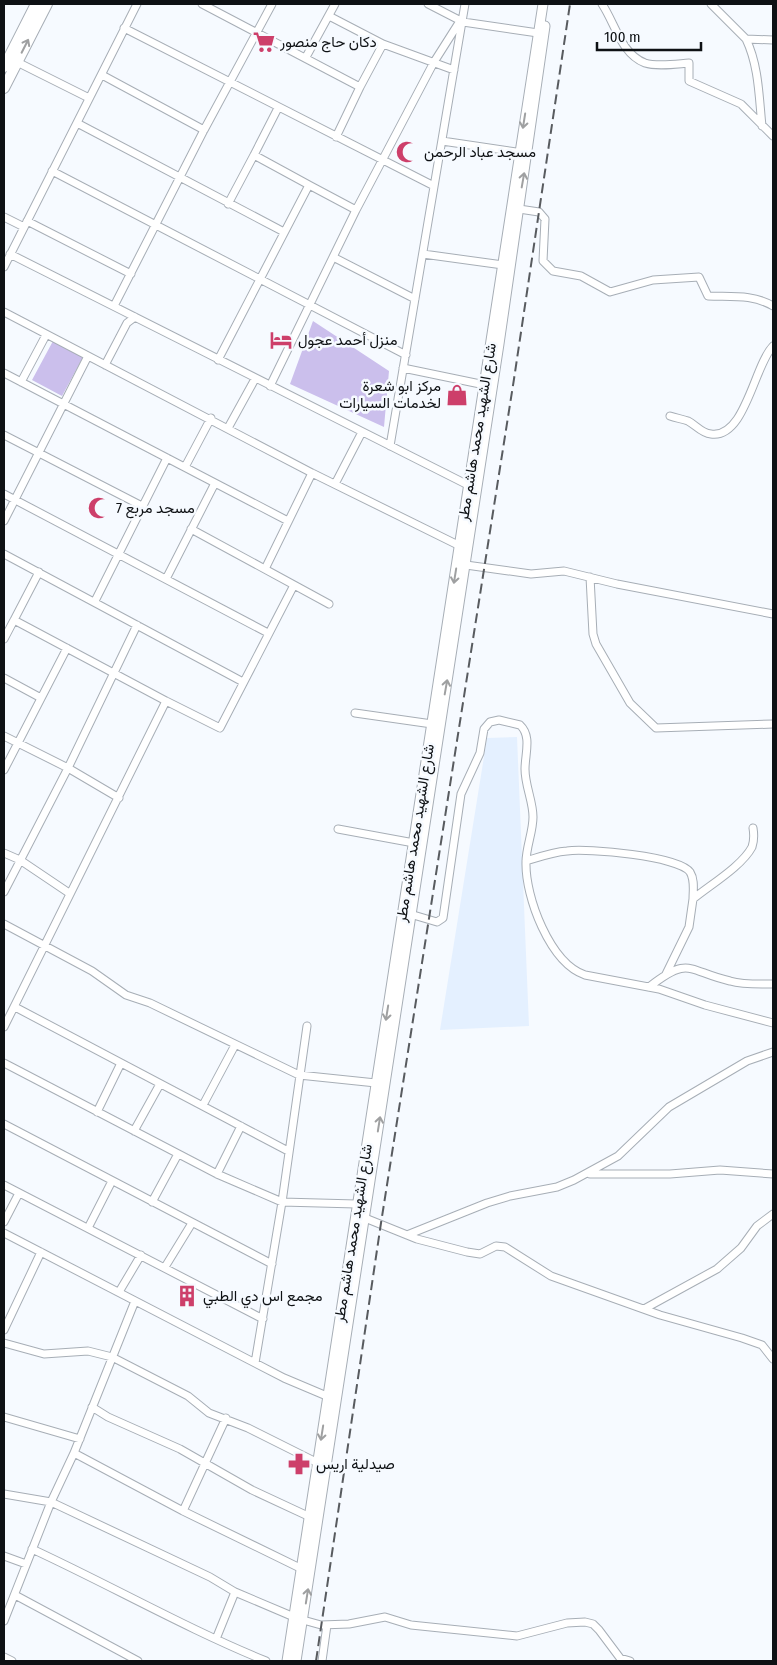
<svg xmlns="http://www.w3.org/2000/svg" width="777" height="1665" viewBox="0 0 777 1665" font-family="'Fira Sans Condensed',Vazirmatn,sans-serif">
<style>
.built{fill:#e4f0ff}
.green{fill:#cbbfec}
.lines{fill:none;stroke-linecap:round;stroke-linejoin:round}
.minor-casing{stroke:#a7aeb6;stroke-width:9}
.major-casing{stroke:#a7aeb6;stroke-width:11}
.highway-casing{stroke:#a7aeb6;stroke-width:12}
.minor{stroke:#fff;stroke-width:7}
.major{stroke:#fff;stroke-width:9}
.highway{stroke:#fff;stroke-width:10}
.rail{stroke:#585b5f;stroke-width:2;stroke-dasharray:10 5;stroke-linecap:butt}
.oneway{stroke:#9fa0a1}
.labels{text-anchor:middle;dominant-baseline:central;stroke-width:5;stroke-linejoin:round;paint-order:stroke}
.poi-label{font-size:15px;fill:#0e1114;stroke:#f6faff;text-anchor:start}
.street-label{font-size:15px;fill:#0e1114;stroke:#f6faff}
</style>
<rect width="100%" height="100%" fill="#f6faff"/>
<path class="built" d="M517 737 529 1026 440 1030 487 738Z"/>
<path class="green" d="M313 321 389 371 384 427 290 384Z
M53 341 83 357 62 396 32 380Z"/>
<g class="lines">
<g class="minor-casing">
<path id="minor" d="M202 4 360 87 336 137
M428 4 463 22 538 33
M602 4C615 23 621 54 645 63 657 67 676 64 689 63V81L741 104 773 136
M711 4 746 39C759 66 759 98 762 126
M329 16 383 44
M124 28 434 186
M746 39 773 40
M306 57 335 4
M17 62 89 98
M102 75 204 130
M360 87 383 44 454 70
M77 123 284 232
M442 141 523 153
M254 155 278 108
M52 171 406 355
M228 204 254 155 309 185
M519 209 539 212 545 219 543 261 553 271 581 276 610 292 653 280 699 277 708 296C731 297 753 294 773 306
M4 217 24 227
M27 221 131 274
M10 254 468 485
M423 254 503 265
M333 257 415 299
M4 267 137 4
M114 306 204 130 272 4
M4 312 312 473 460 546
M218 360 309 185 356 210
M105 365 127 323 135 317
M403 368 485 385
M4 373 288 521
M21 382 46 335
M270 386 356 210 434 62 460 21
M670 416C676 418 682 419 688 421 696 425 701 433 711 434 745 439 754 366 773 346
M228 428 255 379
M4 435 142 506
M390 446 465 4
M185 467 211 418
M335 484 362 432
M4 494 268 633
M4 521 88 356
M191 529 329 604
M4 554 243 682
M466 565 531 574 564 571 617 584 773 614
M265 569 312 473
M39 572 14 620 166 701 220 728 294 585
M590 577 593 634 596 644 630 703 656 728 773 724
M166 579 215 483
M95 601 167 458
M4 639 14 620
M4 678 41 698
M355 713 432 724
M4 736 68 768 119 798
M4 770 67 648
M338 829 414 843
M4 853 20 860 69 893
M526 861C539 857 553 852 567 851 587 848 679 856 690 872 695 880 693 890 693 899
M4 892 68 768 137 625
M410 914 437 922 443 918 461 794 480 753 484 729 490 722 499 720 520 725C532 736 525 754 525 769 525 786 533 801 533 817 533 832 526 847 526 862 525 897 550 963 585 975L659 989 705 1005 773 1023
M4 924 92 971 126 995 150 1003 299 1075 376 1083
M666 974 689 927 693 899C710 885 742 866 752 847 754 841 754 834 753 828
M649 987C690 955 687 971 730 981 744 985 759 984 773 984
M15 1007 288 1151
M4 1027 166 701
M4 1063 217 1174 282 1202 356 1204
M203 1105 235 1045
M97 1112 121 1063
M4 1124 272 1264
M134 1131 160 1084
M217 1174 241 1126
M590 1174H670L720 1170 773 1174
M4 1185 263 1319
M152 1202 178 1154
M360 1216 417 1239 467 1252 480 1254 496 1246 505 1247 551 1276 660 1315 742 1338 762 1345 773 1359
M4 1222 19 1193
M88 1228 112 1181
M4 1233 284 1378 329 1397
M407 1235 487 1203 510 1196 557 1187 574 1180 618 1156 669 1107 747 1061 773 1052
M165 1267 192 1223
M119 1292 141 1255
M644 1309 717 1269 741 1248 757 1226 773 1214
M4 1330 41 1252
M4 1343 44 1354 88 1351 112 1357 188 1396 209 1413 248 1428 318 1463
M255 1363 282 1202 307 1026
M92 1407 108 1417 180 1449 252 1490 310 1517
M4 1417 80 1439
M74 1453 183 1511 302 1569
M4 1494 51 1502 210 1577 235 1592 294 1617
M183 1511 226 1418
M32 1549C110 1585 187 1629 266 1661
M4 1556 26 1564
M15 1595 138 1661
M303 1620 321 1625 349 1624 385 1617 411 1625 517 1636 567 1623 585 1622 593 1624 599 1630 620 1658 630 1661
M4 1621 51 1502 74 1453 135 1301
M216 1639 235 1592
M4 1657 12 1661
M322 1661 327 1625"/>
</g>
<g class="major-casing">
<path id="major" d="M287 1661 543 4
M296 1661 499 344 545 26"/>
</g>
<g class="highway-casing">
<path id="highway" d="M4 67 36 4
M4 88 47 4"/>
</g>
<use href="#minor" class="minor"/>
<use href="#major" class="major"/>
<use href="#highway" class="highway"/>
<path class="rail" d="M316 1661 381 1223 514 379 570 4"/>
</g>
<defs><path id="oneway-shaft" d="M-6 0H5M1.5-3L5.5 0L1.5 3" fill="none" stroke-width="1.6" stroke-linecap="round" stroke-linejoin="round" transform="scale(1.25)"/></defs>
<g class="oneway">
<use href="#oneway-shaft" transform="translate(25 46) rotate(-63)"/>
<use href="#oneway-shaft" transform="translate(524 121) rotate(99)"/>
<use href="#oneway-shaft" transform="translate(523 180) rotate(-80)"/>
<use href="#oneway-shaft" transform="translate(455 576) rotate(99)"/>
<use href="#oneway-shaft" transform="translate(446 687) rotate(-80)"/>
<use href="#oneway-shaft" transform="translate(387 1013) rotate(99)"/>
<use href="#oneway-shaft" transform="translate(379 1124) rotate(-81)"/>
<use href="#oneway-shaft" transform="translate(322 1433) rotate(99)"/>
<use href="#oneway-shaft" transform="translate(307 1596) rotate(-81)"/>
</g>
<defs>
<g id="supermarket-bare" transform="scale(1.725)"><path d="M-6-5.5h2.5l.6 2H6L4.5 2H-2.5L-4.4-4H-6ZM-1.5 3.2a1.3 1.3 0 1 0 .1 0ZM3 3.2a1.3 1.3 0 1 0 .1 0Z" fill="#cd3f6a" stroke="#f6faff" stroke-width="2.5" paint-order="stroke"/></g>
<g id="mosque-bare" transform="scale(1.725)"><path d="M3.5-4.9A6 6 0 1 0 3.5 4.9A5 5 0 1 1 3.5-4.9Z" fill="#cd3f6a" stroke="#f6faff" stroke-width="2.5" paint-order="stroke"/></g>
<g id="hotel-bare" transform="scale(1.725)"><path d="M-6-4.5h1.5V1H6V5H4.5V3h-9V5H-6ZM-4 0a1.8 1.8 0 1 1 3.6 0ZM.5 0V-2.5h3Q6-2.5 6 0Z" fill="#cd3f6a" stroke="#f6faff" stroke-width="2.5" paint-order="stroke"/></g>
<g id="shop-bare" transform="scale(1.725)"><path d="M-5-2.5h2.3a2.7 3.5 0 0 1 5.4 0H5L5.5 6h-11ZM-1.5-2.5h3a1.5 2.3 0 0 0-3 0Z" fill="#cd3f6a" stroke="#f6faff" stroke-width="2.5" paint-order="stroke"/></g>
<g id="building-bare" transform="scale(1.725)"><path d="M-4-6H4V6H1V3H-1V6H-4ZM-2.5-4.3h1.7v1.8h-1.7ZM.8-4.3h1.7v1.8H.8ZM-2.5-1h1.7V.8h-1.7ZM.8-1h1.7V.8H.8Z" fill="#cd3f6a" stroke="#f6faff" stroke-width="2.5" paint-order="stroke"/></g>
<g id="pharmacy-bare" transform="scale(1.725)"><path d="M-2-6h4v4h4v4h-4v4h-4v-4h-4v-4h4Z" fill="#cd3f6a" stroke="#f6faff" stroke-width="2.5" paint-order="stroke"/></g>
</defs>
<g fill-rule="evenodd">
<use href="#supermarket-bare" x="264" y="42"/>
<use href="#mosque-bare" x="407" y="152"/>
<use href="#hotel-bare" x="281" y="340"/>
<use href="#shop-bare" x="457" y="395"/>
<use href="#mosque-bare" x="99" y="508"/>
<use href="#building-bare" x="187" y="1296"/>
<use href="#pharmacy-bare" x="299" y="1464"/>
</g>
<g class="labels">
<g class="poi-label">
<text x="280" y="42">دكان حاج منصور</text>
<text x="424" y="152">مسجد عباد الرحمن</text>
<text x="298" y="340">منزل أحمد عجول</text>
<text x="441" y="386" text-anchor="end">مركز ابو شعرة<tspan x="441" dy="17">لخدمات السيارات</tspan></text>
<text x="116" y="508">مسجد مربع 7</text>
<text x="203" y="1296">مجمع اس دي الطبي</text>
<text x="316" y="1464">صيدلية اريس</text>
</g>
<g class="street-label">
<text transform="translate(477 432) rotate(-81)">شارع الشهيد محمد هاشم مطر</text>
<text transform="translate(415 833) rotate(-81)">شارع الشهيد محمد هاشم مطر</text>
<text transform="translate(353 1233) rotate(-81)">شارع الشهيد محمد هاشم مطر</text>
</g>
</g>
<rect width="777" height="1665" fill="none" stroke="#0e1114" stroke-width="10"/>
<path d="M597 42v8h104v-8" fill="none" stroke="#0e1114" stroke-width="2.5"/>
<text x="604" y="42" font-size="15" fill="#0e1114" stroke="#f6faff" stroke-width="4" paint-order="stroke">100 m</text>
</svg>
